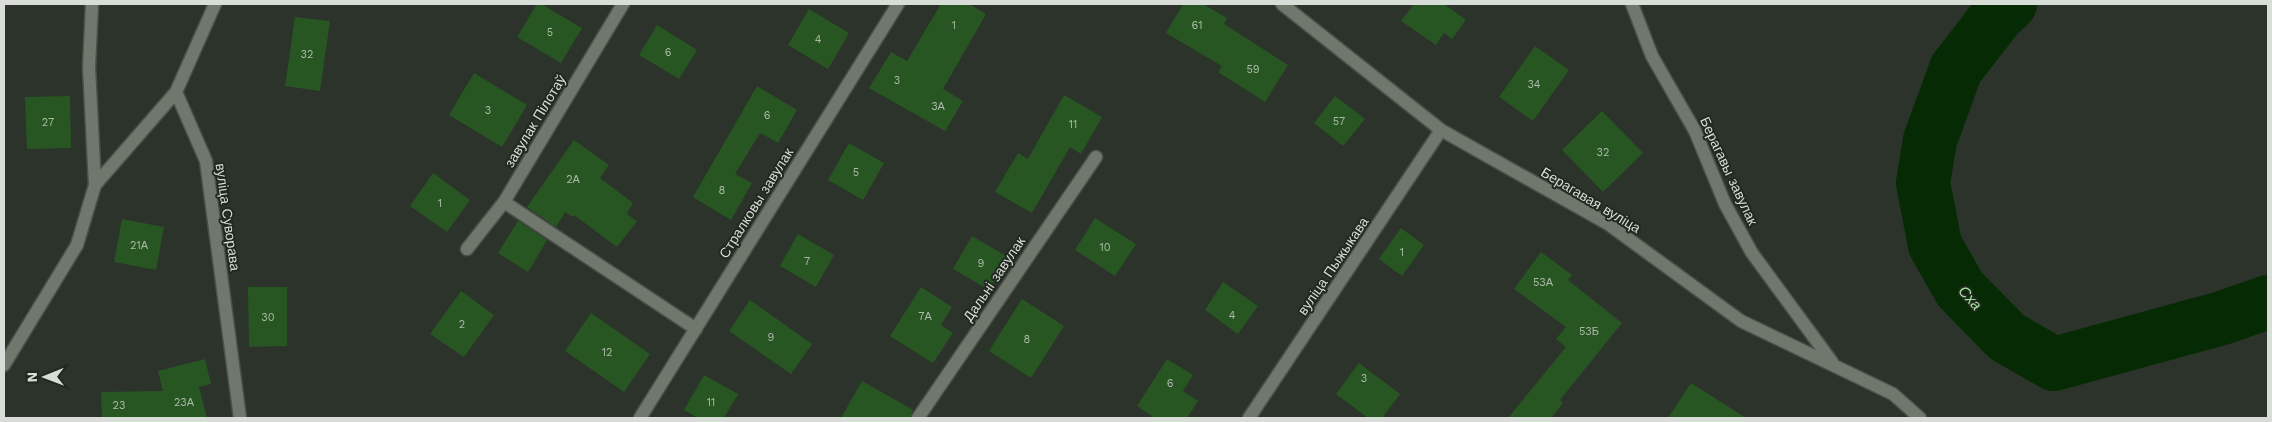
<svg xmlns="http://www.w3.org/2000/svg" width="2272" height="422" viewBox="0 0 2272 422" font-family="'Work Sans',sans-serif">
<style>
.lines{fill:none;stroke-linecap:round;stroke-linejoin:round}
.river{stroke:#062a03;stroke-width:54}
.building{fill:#285622}
.street-casing{stroke:#4b514a;stroke-width:15}
.street{stroke:#70786e;stroke-width:12}
.labels{text-anchor:middle;dominant-baseline:central;stroke-width:4;stroke-linejoin:round;paint-order:stroke}
.number-label{font-size:11px;fill:#acbbaa}
.street-label{font-size:14px;fill:#d8ddd7;stroke:#222921}
.water-label{font-size:15px;font-style:italic;fill:#a5e99b;stroke:#222921}
</style>
<rect width="100%" height="100%" fill="#2b332a"/>
<g class="lines">
<path class="river" d="M2010 4 1997 16 1956 69 1930 140 1923 183 1935 245 1960 289 2007 337 2054 364 2222 318 2268 302"/>
</g>
<path class="building" d="M537 4H541L582 28 561 63 517 37Z
M941 4H969L986 14 943 89 963 101 945 131 869 88 891 52 907 61Z
M1183 4H1203L1227 18 1224 24 1288 65 1265 102 1218 72 1222 66 1166 33Z
M1414 4H1444L1466 20 1452 39 1444 33 1436 45 1401 21Z
M809 9 849 33 828 69 788 45Z
M295 17 330 21 320 91 285 86Z
M657 25 697 50 679 79 639 55Z
M1535 46 1569 70 1533 121 1499 97Z
M474 73 527 105 502 147 449 115Z
M757 86 797 110 778 143 760 133 735 174 752 183 731 220 693 197Z
M1064 95 1102 117 1081 154 1070 147 1032 213 995 192 1018 153 1028 159Z
M70 96 71 148 27 149 25 97Z
M1335 96 1365 119 1343 146 1314 123Z
M1602 111 1643 153 1603 192 1562 150Z
M574 140 609 165 600 178 633 203 627 214 637 221 617 247 574 215 572 217 565 212 556 227 527 207Z
M849 143 884 163 863 200 828 180Z
M433 173 470 200 447 232 410 206Z
M1095 218 1136 244 1115 276 1075 250Z
M122 219 164 227 156 270 114 262Z
M518 221 547 240 528 272 498 253Z
M1401 228 1424 245 1402 276 1379 259Z
M798 234 834 255 816 287 780 266Z
M972 236 1008 257 989 290 953 269Z
M1541 252 1572 275 1568 280 1622 323 1560 400 1563 403 1551 418H1508L1566 347 1556 339 1566 327 1514 289Z
M1223 282 1258 306 1238 334 1205 310Z
M248 287H287V346L249 347Z
M921 287 952 307 941 325 953 333 933 363 890 336Z
M461 291 494 315 464 357 430 334Z
M1022 299 1064 326 1031 378 989 351Z
M750 300 812 344 791 374 729 331Z
M591 313 650 354 624 392 565 351Z
M205 359 211 384 199 387 207 418H102L101 392 163 391 158 371Z
M1167 359 1193 375 1183 391 1198 401 1187 418H1155L1137 406Z
M1359 363 1400 394 1382 418H1368L1336 394Z
M704 375 738 394 724 418H698L684 410Z
M862 381 913 410 910 418H841Z
M1691 383 1746 418H1668Z"/>
<g class="lines">
<g class="street-casing">
<path id="street" d="M215 4 176 92 206 161 240 418
M1282 4 1441 130 1608 224 1741 321 1893 394 1920 418
M1632 4 1652 56 1695 131 1725 204 1752 253 1832 362
M95 185 176 92
M504 202 696 329
M467 249 504 202 623 4
M4 365 77 245 95 185 89 67 92 4
M640 418 898 4
M918 418 1096 157
M1249 418 1441 130"/>
</g>
<use href="#street" class="street"/>
</g>
<g class="labels">
<g class="number-label">
<text x="954" y="25">1</text>
<text x="1197" y="25">61</text>
<text x="550" y="32">5</text>
<text x="818" y="39">4</text>
<text x="668" y="52">6</text>
<text x="307" y="54">32</text>
<text x="1253" y="69">59</text>
<text x="897" y="80">3</text>
<text x="1534" y="84">34</text>
<text x="938" y="106">3А</text>
<text x="488" y="110">3</text>
<text x="767" y="115">6</text>
<text x="1339" y="121">57</text>
<text x="48" y="122">27</text>
<text x="1073" y="124">11</text>
<text x="1603" y="152">32</text>
<text x="856" y="172">5</text>
<text x="573" y="179">2А</text>
<text x="722" y="190">8</text>
<text x="440" y="203">1</text>
<text x="139" y="245">21А</text>
<text x="1105" y="247">10</text>
<text x="1402" y="252">1</text>
<text x="807" y="261">7</text>
<text x="981" y="263">9</text>
<text x="1543" y="282">53А</text>
<text x="1232" y="315">4</text>
<text x="925" y="316">7А</text>
<text x="268" y="317">30</text>
<text x="462" y="324">2</text>
<text x="1589" y="331">53Б</text>
<text x="771" y="337">9</text>
<text x="1027" y="339">8</text>
<text x="607" y="352">12</text>
<text x="1364" y="378">3</text>
<text x="1170" y="383">6</text>
<text x="184" y="402">23А</text>
<text x="711" y="402">11</text>
<text x="119" y="405">23</text>
</g>
<g class="street-label">
<text transform="translate(535 121) rotate(-59)">завулак Пілотаў</text>
<text transform="translate(1729 171) rotate(65)">Берагавы завулак</text>
<text transform="translate(1591 200) rotate(31)">Берагавая вуліца</text>
<text transform="translate(756 203) rotate(-58)">Стралковы завулак</text>
<text transform="translate(228 217) rotate(82)">вуліца Суворава</text>
<text transform="translate(1333 266) rotate(-56)">вуліца Пыжыкава</text>
<text transform="translate(994 279) rotate(-56)">Дальні завулак</text>
</g>
<g class="water-label">
<text transform="translate(1970 298) rotate(48)">Сха</text>
</g>
</g>
<rect width="2272" height="422" fill="none" stroke="#d8ddd7" stroke-width="10"/>
<g transform="translate(45 377) rotate(269)" stroke="#222921" stroke-width="4" paint-order="stroke">
<path d="M0-4L9 19L0 12L-9 19Z" fill="#d8ddd7"/>
<text y="-8" font-size="14" font-weight="bold" text-anchor="middle" fill="#d8ddd7">N</text>
</g>
</svg>
